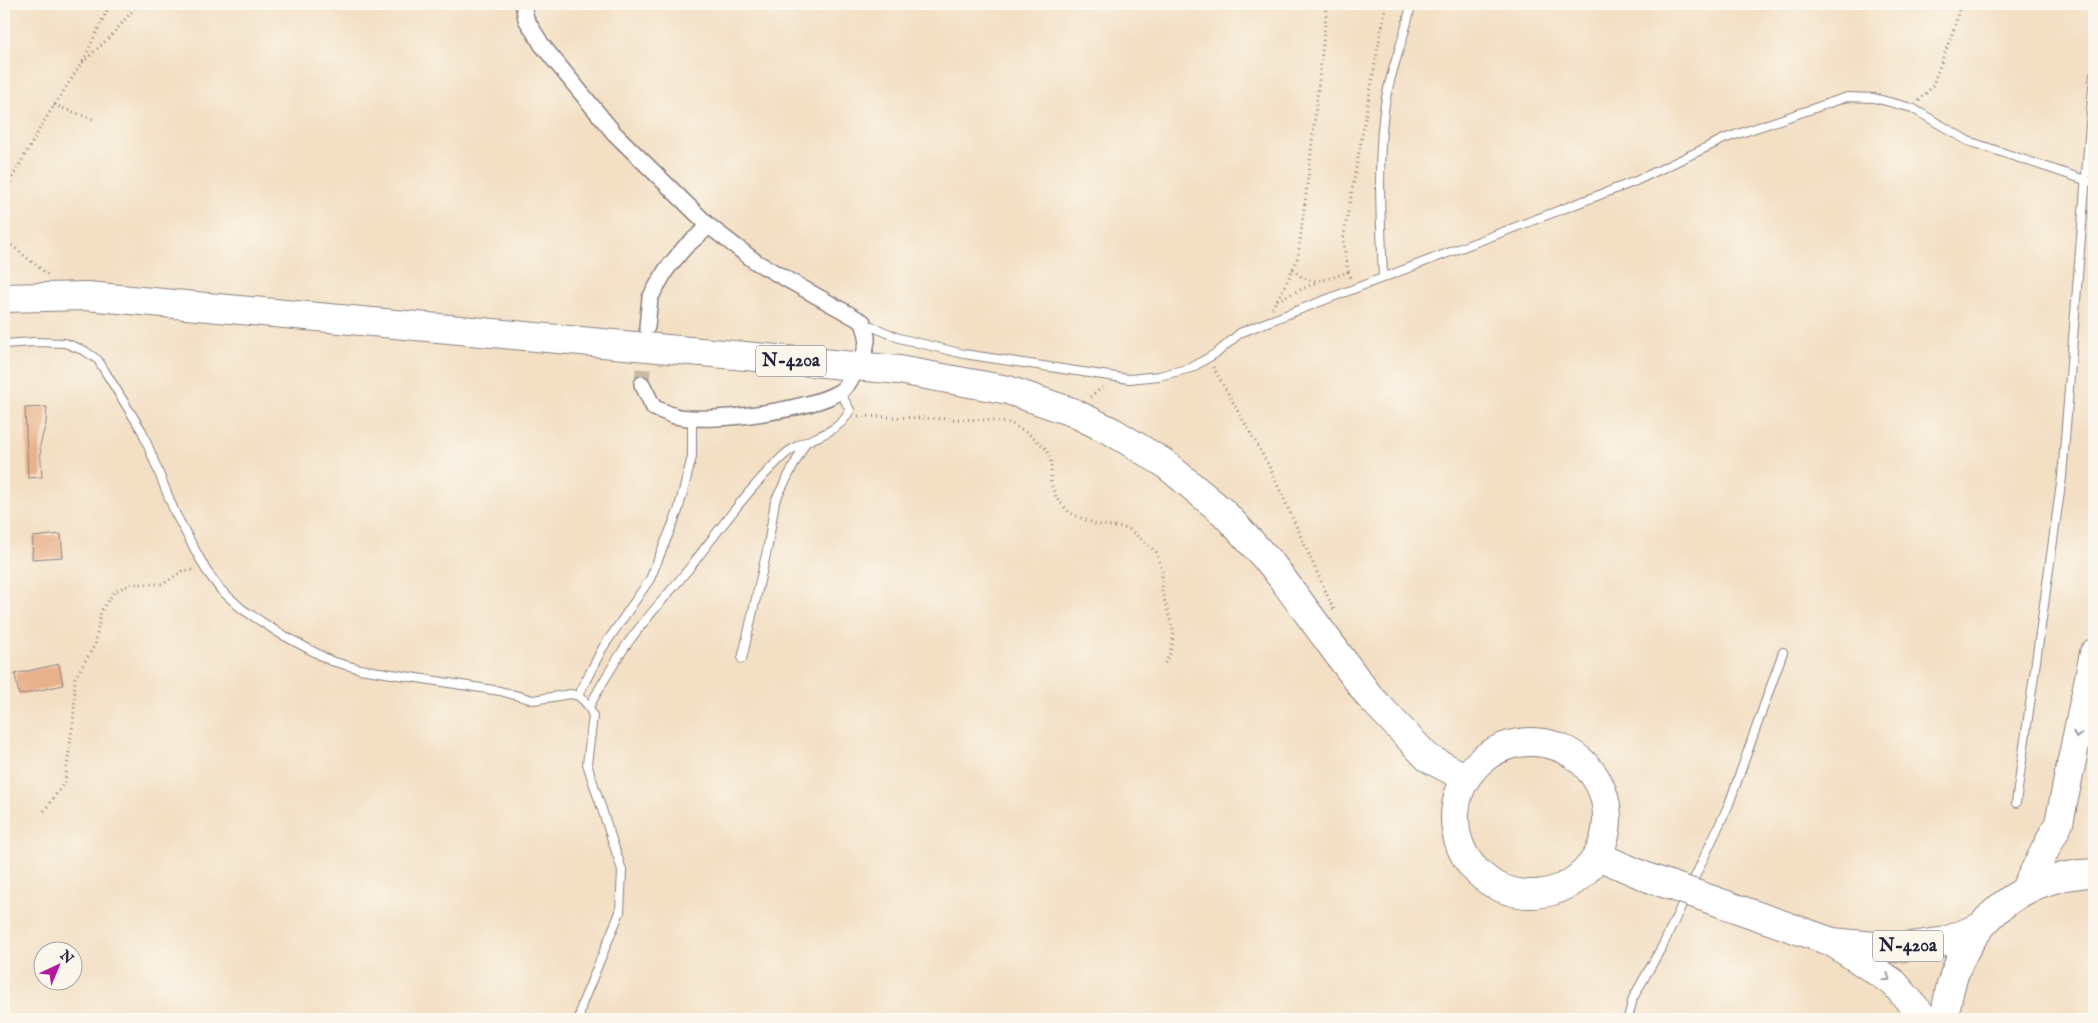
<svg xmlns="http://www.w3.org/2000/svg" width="2098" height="1023" viewBox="0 0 2098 1023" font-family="'IM FELL English',serif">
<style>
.building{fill:#e8b18b}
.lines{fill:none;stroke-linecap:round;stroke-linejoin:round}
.street-tunnel{stroke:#c9b9a8;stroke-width:15;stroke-dasharray:15 8;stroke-linecap:butt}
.lane-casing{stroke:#8a807f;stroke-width:10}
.street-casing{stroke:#8a807f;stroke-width:18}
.highway-casing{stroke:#8a807f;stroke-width:30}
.path{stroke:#8a807f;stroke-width:3;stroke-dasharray:1 4;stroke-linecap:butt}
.lane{stroke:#fff;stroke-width:8}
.street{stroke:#fff;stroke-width:15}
.highway{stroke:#fff;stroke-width:28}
.highway-bridge-casing{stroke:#8a807f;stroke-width:30;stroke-linecap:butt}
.highway-bridge{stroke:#fff;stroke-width:28}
.oneway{stroke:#9c9ca7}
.labels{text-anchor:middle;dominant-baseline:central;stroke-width:5;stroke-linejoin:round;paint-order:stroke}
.shield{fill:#fbf7ec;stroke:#636270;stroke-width:1}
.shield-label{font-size:18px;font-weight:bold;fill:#22223b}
</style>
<rect width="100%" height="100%" fill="#fbf7ec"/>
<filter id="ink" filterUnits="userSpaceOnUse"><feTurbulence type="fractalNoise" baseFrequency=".02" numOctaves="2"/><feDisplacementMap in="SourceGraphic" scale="10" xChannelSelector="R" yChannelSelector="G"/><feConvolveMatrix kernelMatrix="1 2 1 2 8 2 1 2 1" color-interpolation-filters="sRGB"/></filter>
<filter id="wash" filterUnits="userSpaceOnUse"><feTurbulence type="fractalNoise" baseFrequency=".0096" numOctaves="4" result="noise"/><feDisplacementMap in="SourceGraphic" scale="20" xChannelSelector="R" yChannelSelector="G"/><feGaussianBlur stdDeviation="1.12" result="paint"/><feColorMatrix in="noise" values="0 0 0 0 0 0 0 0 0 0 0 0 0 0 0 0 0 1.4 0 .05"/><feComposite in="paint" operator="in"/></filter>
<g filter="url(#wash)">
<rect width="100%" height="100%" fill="#f3dfc3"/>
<g id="blocks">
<path class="building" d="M47 407 46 423 40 445 42 477 28 478 25 408Z
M61 534 63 557 32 559 33 537Z
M59 664 63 685 19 695 15 674Z"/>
</g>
</g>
<g filter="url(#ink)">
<use href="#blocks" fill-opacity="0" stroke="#8a807f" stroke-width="1"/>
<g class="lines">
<path class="street-tunnel" d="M642 384 645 341"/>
<g class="lane-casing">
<path id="lane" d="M1383 278C1381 223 1377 166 1384 111 1388 74 1405 40 1411 4
M864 323 899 338 964 354 1129 379 1159 376 1191 368 1218 352 1240 333 1262 324 1636 181 1726 138 1847 97 1874 98 1912 108 1968 141 2094 183
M4 344 34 342 65 343 85 351 98 360 142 431 175 513 206 570 220 589 242 609 279 633 331 661 360 669 500 691 533 700 571 694 578 696 584 701 589 707 593 716 587 764 622 870 620 912 582 1004 579 1019
M742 659 768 546 775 501 806 442
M578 696 602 649 650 579 678 511 692 457V417
M589 707C603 682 616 658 633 636 651 612 672 590 691 566 720 529 748 489 783 456 804 436 837 438 850 410L840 392
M2016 803 2062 477 2094 74
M1628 1019 1633 998 1664 943 1729 804 1783 652"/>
</g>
<g class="street-casing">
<path id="street" d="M523 4 526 19 542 45 614 133 709 226 756 262 863 322C864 327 868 335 867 340 866 355 851 385 839 392 810 410 708 424 675 416 668 414 661 410 654 408L642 384
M647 327 650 298 666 270 685 247 709 226"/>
</g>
<g class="highway-casing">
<path id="highway" d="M4 298 87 296 899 370 1008 390 1072 412 1113 432 1164 463 1224 513 1273 566 1369 696 1428 758 1466 778
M1455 818a76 76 0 1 1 152 0a76 76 0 1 1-152 0Z
M1598 856 1649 878
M2024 891 2059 823 2094 653
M1701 896 1832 942 1896 948 1946 941 1980 927
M1835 944 1894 983 1925 1019
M1945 1019C1952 936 2010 876 2094 873"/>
</g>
<path class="path" d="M83 61 110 4
M1919 101 1932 87 1956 23 1960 4
M54 105 95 120
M4 196 12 178 43 123 81 64 113 34 138 4
M4 239 48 275
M1293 269C1310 289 1327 279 1348 272L1352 279
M1348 272 1343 240 1386 4
M1277 300 1318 282
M1272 308 1286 284 1298 257 1310 162 1326 15 1325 4
M1213 367 1269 466 1334 610
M1090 397 1103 387
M858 416 985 420 1010 423 1032 436 1046 449 1051 461V484L1057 499 1070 513 1095 524 1129 529 1156 552 1162 570V592L1174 633 1170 654 1164 665
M44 811 65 782 74 714 75 678 95 645 101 611 115 591 132 584H163L184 570H193"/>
<use href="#lane" class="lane"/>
<use href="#street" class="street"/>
<use href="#highway" class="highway"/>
<g class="highway-bridge-casing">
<path id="highway-bridge" d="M1649 878 1701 896"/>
</g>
<use href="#highway-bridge" class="highway-bridge"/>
</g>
<defs><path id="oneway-chevron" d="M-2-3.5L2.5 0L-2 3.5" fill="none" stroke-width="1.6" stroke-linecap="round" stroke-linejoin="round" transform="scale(1.25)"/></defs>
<g class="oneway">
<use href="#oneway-chevron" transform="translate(2077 735) rotate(102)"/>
<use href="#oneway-chevron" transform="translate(1887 978) rotate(35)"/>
</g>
</g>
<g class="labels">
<g class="shield">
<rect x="756" y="345.5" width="70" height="31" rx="4"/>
<rect x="1873" y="930.5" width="70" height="31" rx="4"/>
</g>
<g class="shield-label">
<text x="791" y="361">N-420a</text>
<text x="1908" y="946">N-420a</text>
</g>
</g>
<rect width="2098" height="1023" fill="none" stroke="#fbf7ec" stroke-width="20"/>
<g transform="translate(58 966) rotate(44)"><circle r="24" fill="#fbf7ec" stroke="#a4a2a5"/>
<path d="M0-4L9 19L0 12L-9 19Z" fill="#b5179e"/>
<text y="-8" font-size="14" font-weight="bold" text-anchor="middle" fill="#22223b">N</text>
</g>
</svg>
